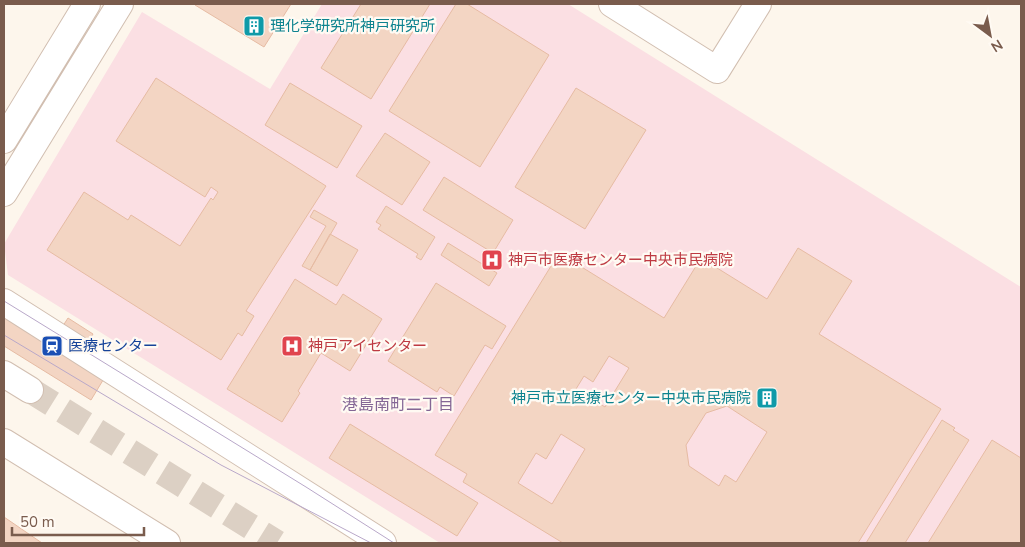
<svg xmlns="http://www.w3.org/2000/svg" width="1025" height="547" viewBox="0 0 1025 547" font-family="'Nunito Sans','Noto Sans JP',sans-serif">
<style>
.medical{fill:#fbdfe3}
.building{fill:#f3d5c3;stroke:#e6bba3;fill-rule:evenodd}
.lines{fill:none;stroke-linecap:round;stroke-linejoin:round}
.minor-tunnel{stroke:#dcd0c4;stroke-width:26;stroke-dasharray:26 13;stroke-linecap:butt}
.minor-casing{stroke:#d1beb0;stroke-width:28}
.minor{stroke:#fff;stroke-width:26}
.tram{stroke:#b9a8c9;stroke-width:1}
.labels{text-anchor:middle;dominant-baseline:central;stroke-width:4.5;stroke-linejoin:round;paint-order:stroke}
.culture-label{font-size:15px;fill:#0d838f;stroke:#fffaf3;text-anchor:start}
.health-label{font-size:15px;fill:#be3a42;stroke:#fffaf3;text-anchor:start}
.transit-label{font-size:15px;fill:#164399;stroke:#fffaf3;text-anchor:start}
.neighbourhood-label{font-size:16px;fill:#846695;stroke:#fffaf3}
</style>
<rect width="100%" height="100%" fill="#fdf6ec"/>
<path class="medical" d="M322 4H568L1021 287V543H440L8 275 4 244 142 12 270 89Z"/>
<path class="building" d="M196 4H291L264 47 195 5Z
M361 4H430L371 99 321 68Z
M456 4H467L549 55 480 167 389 111Z
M156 78 326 186 246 311 254 316 242 336 238 333 221 360 47 250 84 192 128 220 131 215 180 246 211 198 213 200 218 192 211 187 205 197 116 141Z
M290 83 362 126 337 168 265 125Z
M576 88 646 130 585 229 515 187Z
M385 133 430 162 402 205 356 176Z
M444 177 513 220 493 253 423 210Z
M386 206 435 237 421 260 416 257 418 254 378 229 381 225 376 222Z
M314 210 337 223 310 270 302 266 326 226 310 217Z
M330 234 358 250 337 286 310 270Z
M448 243 497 273 489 286 441 255Z
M798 248 852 281 819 334 941 409 858 543H563L463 482 467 474 435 455 559 253 664 318 701 258 767 299ZM609 356 629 368 605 407 576 389 584 376 593 382ZM727 406 767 432 736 482 725 475 719 486 689 466 686 445 706 413ZM561 434 585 449 552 504 518 483 536 453 546 459Z
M295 279 336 305 343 294 382 319 350 371 321 353 298 391 300 393 282 422 227 389Z
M436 283 506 326 492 349 485 345 454 396 440 387 437 392 388 361Z
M4 294 61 329 68 318 93 334 86 345 114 362 91 400 4 346Z
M942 420 955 428 953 430 969 440 905 543H866Z
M350 424 478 503 457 536 329 458Z
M992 440 1021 458V543H928Z
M4 517 42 543H4Z"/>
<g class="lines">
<path class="minor-tunnel" d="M30 390 277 543"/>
<g class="minor-casing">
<path id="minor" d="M612 4 717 70 758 4
M4 140 87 4
M4 193 120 4
M4 302 383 543
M4 374 30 390
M4 442 167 543"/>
</g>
<use href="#minor" class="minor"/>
<path class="tram" d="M4 301 306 487 394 543
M4 335 221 465 371 543"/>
</g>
<defs>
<g id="building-square" transform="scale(1.125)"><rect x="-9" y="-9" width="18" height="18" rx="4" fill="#0f9aa8" stroke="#fffaf3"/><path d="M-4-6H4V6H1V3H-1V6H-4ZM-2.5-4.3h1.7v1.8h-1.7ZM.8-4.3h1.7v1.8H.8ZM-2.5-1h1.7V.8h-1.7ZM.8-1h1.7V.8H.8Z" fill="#fff"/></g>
<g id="hospital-square" transform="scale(1.125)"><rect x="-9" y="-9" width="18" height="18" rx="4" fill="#e0444e" stroke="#fffaf3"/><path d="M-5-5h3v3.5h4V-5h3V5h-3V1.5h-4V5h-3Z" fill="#fff"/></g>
<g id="station-square" transform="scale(1.125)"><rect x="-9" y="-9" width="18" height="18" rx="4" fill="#1a4fb4" stroke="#fffaf3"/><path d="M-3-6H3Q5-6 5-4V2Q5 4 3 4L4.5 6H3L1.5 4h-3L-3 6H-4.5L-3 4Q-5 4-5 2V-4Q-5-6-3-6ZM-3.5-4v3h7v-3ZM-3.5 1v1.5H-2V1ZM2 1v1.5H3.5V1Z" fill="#fff"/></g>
</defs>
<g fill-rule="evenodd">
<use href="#building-square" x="254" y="26"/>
<use href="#hospital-square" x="492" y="260"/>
<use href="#station-square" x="52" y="346"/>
<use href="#hospital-square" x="292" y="346"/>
<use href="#building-square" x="767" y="398"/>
</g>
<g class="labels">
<g class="culture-label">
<text x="270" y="26">理化学研究所神戸研究所</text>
<text x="751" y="398" text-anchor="end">神戸市立医療センター中央市民病院</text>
</g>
<g class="health-label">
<text x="508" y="260">神戸市医療センター中央市民病院</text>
<text x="308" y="346">神戸アイセンター</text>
</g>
<g class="transit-label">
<text x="68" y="346">医療センター</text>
</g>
<g class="neighbourhood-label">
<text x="398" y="405">港島南町二丁目</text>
</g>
</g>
<rect width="1025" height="547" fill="none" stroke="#7a5c4d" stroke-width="10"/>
<g transform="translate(990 35) rotate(148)" stroke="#fffaf3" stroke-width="4" paint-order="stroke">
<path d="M0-4L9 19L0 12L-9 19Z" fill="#7a5c4d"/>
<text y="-8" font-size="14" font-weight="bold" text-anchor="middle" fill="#7a5c4d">N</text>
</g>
<path d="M12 527v8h132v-8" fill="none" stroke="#7a5c4d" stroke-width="2.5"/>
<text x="20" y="527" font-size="15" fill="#7a5c4d" stroke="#fffaf3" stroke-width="4" paint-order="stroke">50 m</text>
</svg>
